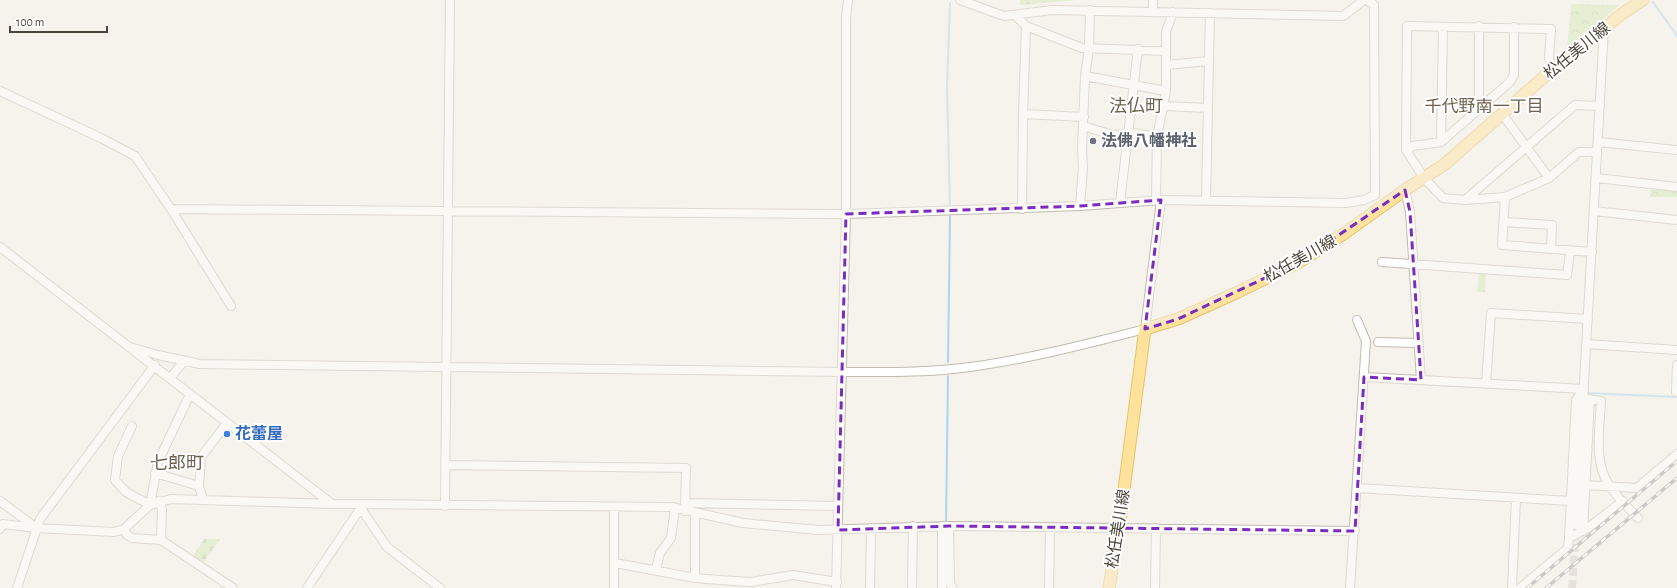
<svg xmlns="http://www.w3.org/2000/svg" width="1677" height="588" viewBox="0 0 1677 588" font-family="'Alegreya Sans','Noto Sans JP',sans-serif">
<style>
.forest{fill:url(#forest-crowns)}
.cemetery{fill:url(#cemetery-stones)}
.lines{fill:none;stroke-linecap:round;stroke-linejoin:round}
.stream{stroke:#a9d4f2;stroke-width:2}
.minor-tunnel{stroke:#d4d0c8;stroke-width:8;stroke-dasharray:8 4;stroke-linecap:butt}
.minor-casing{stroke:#c2bbae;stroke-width:10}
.major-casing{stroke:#e6c16a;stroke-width:13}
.minor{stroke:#fff;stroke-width:8}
.major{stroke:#ffe39c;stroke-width:11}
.rail-casing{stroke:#9a9a9a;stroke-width:3.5}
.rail{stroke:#fff;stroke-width:2;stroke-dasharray:6;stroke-linecap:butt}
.marked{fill:none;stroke:#7b2cbf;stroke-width:3;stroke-dasharray:8 5;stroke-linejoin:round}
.worship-dot{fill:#6b7280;stroke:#fff;stroke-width:1.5}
.shop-dot{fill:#3f7fe0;stroke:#fff;stroke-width:1.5}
.labels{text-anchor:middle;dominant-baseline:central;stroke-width:4;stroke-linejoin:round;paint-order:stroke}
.street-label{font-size:16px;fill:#4b4439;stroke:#fff}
.worship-label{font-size:16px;font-weight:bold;fill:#5b616d;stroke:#fff;text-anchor:start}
.shop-label{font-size:16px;font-weight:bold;fill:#366cbe;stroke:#fff;text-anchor:start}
.neighbourhood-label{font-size:17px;fill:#6e6250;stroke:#fff}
.quarter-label{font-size:18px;fill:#6e6250;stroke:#fff}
</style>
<defs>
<pattern id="forest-crowns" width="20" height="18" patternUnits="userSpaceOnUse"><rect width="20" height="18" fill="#d2eab5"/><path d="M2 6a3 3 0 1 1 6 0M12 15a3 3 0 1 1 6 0" fill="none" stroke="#b6ca9c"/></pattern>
<pattern id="cemetery-stones" width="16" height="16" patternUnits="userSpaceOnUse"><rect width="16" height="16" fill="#d2eab5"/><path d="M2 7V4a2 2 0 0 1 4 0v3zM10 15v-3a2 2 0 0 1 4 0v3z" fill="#b6ca9c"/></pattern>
</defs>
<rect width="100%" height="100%" fill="#f6f3ec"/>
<path class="forest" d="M1571 4 1620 5 1567 48Z
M1651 187 1677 190V197H1650Z
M1479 271 1486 272 1485 292H1477Z"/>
<path class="cemetery" d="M1020 0H1077L1020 5Z
M204 539H220L203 563 193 556Z"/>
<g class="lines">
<path class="stream" d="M1653 2 1677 36
M950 208 947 87 950 3
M948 362 950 216
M1397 383 1574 392
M1586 393 1677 397
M946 522 948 376"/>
<path class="minor-tunnel" d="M1572 588 1576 529"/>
<g class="minor-casing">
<path id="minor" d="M960 0 1004 16 1052 10 1343 16 1364 0
M1153 11V0
M1015 15 1026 26 1082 48 1166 51
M1479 26V109
M1166 65 1209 61
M1553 69 1549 59 1551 29 1407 26 1406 150 1424 178 1443 198 1465 200 1505 197 1549 178 1579 152H1597
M1085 76 1166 91
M0 91 101 138 135 156 171 209 846 214 1080 206 1161 200 1346 203 1364 200 1375 195 1374 5 1367 0
M1164 106 1208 108
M1023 114 1084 117
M1503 115 1549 178
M1083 126 1113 135 1127 134
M1127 132 1157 137
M1441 142 1443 27
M1598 142 1677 150
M1406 150 1413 146 1441 142 1510 82 1514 75V27
M1596 178 1677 187
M1405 190 1410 212 1421 380 1584 389
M1505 197 1502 245 1592 252
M1156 200 1157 137 1166 91V32L1173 12
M1206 200 1210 13
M1465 200 1575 105 1600 106
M1120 203 1138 49
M1080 206 1083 167 1082 149 1085 76 1089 48 1090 10
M171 209 231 306
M1022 209 1023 114 1026 26
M1594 211 1677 220
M1504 222 1552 225 1551 249
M0 247 332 504H358L387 547 440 588
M1382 262 1567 275 1570 252
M1378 342 1418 343
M1586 344 1677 350
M130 347 158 355 200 364 842 372C884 372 928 373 970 367 1029 359 1087 344 1145 329L1161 200
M171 377 184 361
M1364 377 1421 380
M1486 384 1491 313 1588 319
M1584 389 1576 400 1569 538 1588 528 1623 501
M1676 392 1677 365
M1583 398 1601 401C1600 428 1593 461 1609 485 1617 497 1628 508 1638 518
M132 426 118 456 115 480 126 492 150 505 158 462 190 394
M445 465 686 468 685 511
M155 473 199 486
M1585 485 1637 488 1677 454
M1357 488 1571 501
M203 500 199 486 201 457 227 423
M0 501 35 527
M159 501 162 509 161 540
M685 503 838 506
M358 504 672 507 743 523 818 530 949 526 1355 531
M445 506 450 0
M695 513V578
M1576 525 1604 28
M949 526 950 584 953 588
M0 529 3 524 36 528 114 532 124 529 150 505 171 499 332 504
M124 529 127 535 132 538 161 540 233 588
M1583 531 1590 399
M615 563 695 578 719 580 751 582 793 575 837 582
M656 569 660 553 671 538 675 508
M17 588 40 519 155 365
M307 588 360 509
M614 588V507
M836 588 846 214V18L848 0
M870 588 871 530
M912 588 913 526
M942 588V526
M1049 588 1050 528
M1155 588 1156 528
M1350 588 1366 341 1357 320
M1512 588 1516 498
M1520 588 1568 548 1569 538"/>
</g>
<g class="major-casing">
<path id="major" d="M1109 588 1119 528 1145 329 1178 319 1238 292 1299 262 1342 235 1405 190 1445 164 1553 69 1623 13 1643 0"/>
</g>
<use href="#minor" class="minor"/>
<use href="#major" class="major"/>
<g class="rail-casing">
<path id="rail" d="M1527 588 1677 461
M1546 588 1677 478"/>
</g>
<use href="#rail" class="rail"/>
</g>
<path d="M0 0H1677V588H0ZM1405 190 1410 212 1421 380 1364 377 1355 531 949 526 838 530 846 214 1080 206 1161 200 1145 329 1178 319 1299 262Z" fill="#f6f3ec" fill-opacity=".55" fill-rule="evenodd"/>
<path class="marked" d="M1405 190 1410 212 1421 380 1364 377 1355 531 949 526 838 530 846 214 1080 206 1161 200 1145 329 1178 319 1299 262Z"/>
<circle class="worship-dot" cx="1093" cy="141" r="4"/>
<circle class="shop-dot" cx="227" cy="434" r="4"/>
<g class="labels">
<g class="street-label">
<text transform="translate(1577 51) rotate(-39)">松任美川線</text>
<text transform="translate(1300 259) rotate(-29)">松任美川線</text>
<text transform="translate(1118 529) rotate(-81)">松任美川線</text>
</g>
<g class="worship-label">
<text x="1101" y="141">法佛八幡神社</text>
</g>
<g class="shop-label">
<text x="235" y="434">花蕾屋</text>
</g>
<g class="neighbourhood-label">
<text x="1484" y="106">千代野南一丁目</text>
</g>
<g class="quarter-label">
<text x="1136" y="107">法仏町</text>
<text x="177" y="464">七郎町</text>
</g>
</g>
<path d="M10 26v6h97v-6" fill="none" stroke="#4b4439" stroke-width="2"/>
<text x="16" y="26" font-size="12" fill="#4b4439" stroke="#ffffff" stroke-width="3" paint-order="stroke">100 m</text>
</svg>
